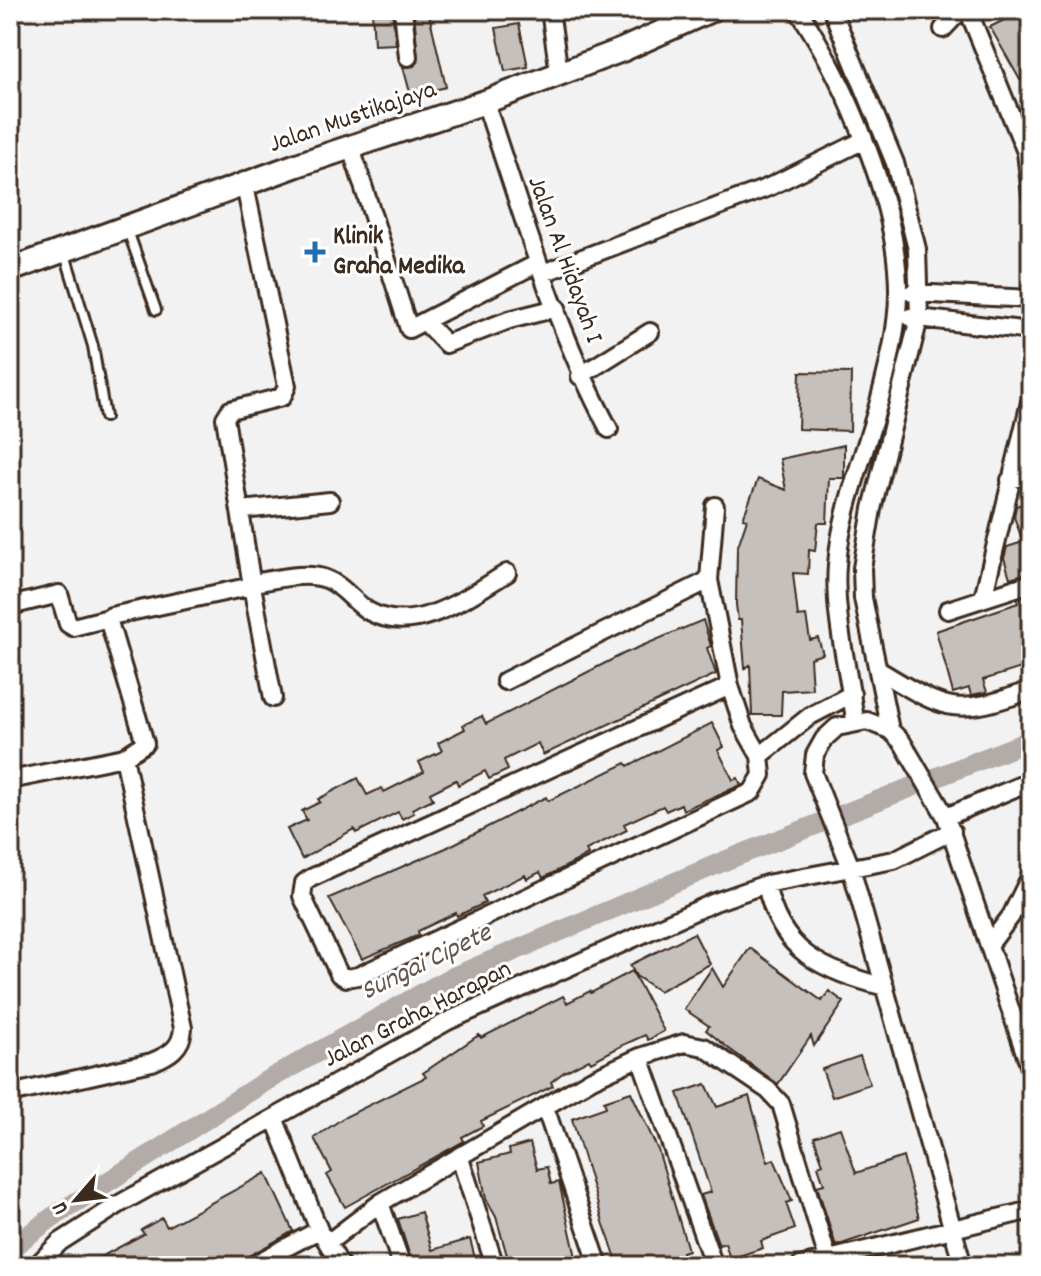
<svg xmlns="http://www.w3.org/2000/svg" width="1041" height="1276" viewBox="0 0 1041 1276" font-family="Dekko,sans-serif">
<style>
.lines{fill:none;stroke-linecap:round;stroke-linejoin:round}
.canal{stroke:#b2aba7;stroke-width:20}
.building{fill:#c6c0bd;stroke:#3b2a1e;stroke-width:2}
.lane-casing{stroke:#3b2a1e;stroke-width:14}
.street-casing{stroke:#3b2a1e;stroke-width:22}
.secondary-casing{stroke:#3b2a1e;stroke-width:28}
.lane{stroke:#fff;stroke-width:8}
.street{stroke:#fff;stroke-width:16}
.secondary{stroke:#fff;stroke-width:22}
.poi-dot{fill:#1f6fb2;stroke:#fff;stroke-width:3}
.labels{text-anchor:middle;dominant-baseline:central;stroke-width:6;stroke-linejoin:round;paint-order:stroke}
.street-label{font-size:26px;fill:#3b2a1e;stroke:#fff}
.poi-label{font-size:26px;font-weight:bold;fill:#3b2a1e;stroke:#fff;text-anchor:start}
.water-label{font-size:28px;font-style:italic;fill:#65574e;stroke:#fff}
</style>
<rect width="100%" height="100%" fill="#f3f2f2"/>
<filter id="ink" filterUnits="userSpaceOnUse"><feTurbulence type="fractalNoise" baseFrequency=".0125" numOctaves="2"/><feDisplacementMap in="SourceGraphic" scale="16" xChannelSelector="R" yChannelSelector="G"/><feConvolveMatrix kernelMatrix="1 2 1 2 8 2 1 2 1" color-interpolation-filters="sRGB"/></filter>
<g filter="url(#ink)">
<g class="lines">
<path class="canal" d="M10 1249 51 1218 266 1081 446 980 727 860 1031 740"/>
</g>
<path class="building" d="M372 10H392L396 44 374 45Z
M414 10H428L446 87 411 96 403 67 414 66 418 61Z
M1024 10 1031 24V74L1020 80 990 27Z
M519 24 528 67 505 71 496 28Z
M800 372 851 373 850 431 798 429Z
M844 445V478H829L827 523H818L815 551 809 550 808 574 793 573 798 617 806 616 810 640 818 638 823 654 810 658 812 689 782 691 781 715H752L750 665 745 668 741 620H738L736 605 737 549 747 519 743 518 758 479 786 490 780 459Z
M1031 501V572L1010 578 1004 558 1007 547 1023 542 1014 517 1016 506Z
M1031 595V665L983 680 987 692 971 695 969 688 953 693 936 631 1018 603 1017 599Z
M703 620 711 646 707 648 716 674 543 755 538 743 504 760 508 770 489 779 485 771 458 785 456 780 430 793 433 799 412 809 414 813 402 819 398 812 356 833 354 829 302 859 287 829 307 820 302 811 320 802 318 799 358 778 367 795 382 788 384 792 424 772 419 762 442 751 438 743 465 729 463 725 482 716 486 724 623 654Z
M712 723 724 747 718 750 733 780 738 778 741 785 683 810 681 804 666 811 663 806 624 824 627 830 586 850 588 855 557 871 543 878 540 872 527 879 525 875 482 896 485 903 457 916 456 913 418 931 419 935 362 959 329 898 446 848 546 797 548 801 626 763 628 766Z
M694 933 710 964 659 991 636 976 630 965Z
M750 948 822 1001 829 991 844 1002 814 1046 811 1036 778 1084 728 1048 706 1030 709 1026 684 1009 712 968 723 987Z
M632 971 664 1031 648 1040 645 1035 621 1046 591 1062 589 1059 564 1072 551 1082 553 1086 481 1121 483 1126 462 1137 464 1141 345 1207 327 1175 332 1172 314 1138 343 1118 426 1077 423 1073 479 1035 481 1038 563 996 567 1003 590 991 591 993Z
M860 1056 870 1084 832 1097 822 1069Z
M706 1084 717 1107 749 1096 768 1162 774 1159 792 1201 786 1203 795 1229 761 1241 763 1248 730 1259 725 1243 719 1245 701 1195 711 1192 678 1093Z
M631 1092 658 1150 688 1250 682 1252 687 1266H619L604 1225 572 1119 606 1107 604 1101Z
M840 1128 856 1173 903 1157 919 1218 836 1246 817 1186 824 1184 818 1166 823 1164 814 1137Z
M530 1143 537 1169 547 1167 551 1184 559 1182 578 1266H510L496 1217 486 1199 479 1162 510 1154 509 1149Z
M266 1173 293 1231 232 1266H84L144 1234 141 1230 162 1218 167 1227Z
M421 1212 432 1250 470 1239 477 1266H413L398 1219Z"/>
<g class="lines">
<g class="lane-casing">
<path id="lane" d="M127 228 156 310
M64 251 93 346 105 417"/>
</g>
<g class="street-casing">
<path id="street" d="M403 10 408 57
M550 10 559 73
M798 10C846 82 899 205 898 293 898 326 889 363 881 394 867 450 841 507 837 565 833 617 849 670 855 721
M832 10 895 163 917 249 919 318 872 509 862 568 863 598 890 730
M968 10 1026 152 1031 195
M943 29 961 10
M485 102C522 212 554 326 609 429
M351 148 409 329 538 263
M543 273 769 187 862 141
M912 293 1031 299
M910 317 1031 331
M425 322 446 344 509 320 557 308
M580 376 650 332
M1010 480 1031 474
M715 506 709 580 730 686 743 726 760 756
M241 510 330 501
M252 583C274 580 305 571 326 579 343 585 355 604 370 612 416 637 470 595 507 573
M252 586 273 698
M983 598 1031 398
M10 606 59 594 68 624 73 627 109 618
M948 610 1031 583
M880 671C948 712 955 717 1031 690
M505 681 709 580
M730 686 311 878 304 883 302 896 339 974 346 978 358 976 752 792 762 775 760 756 810 716 852 694
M10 780 124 757 145 743 109 622 111 616 252 586 225 418 230 410 282 397 287 386 245 186
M946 817 1031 781
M766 884C780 953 822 970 885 987
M989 945 1011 916 1031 875
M640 1057 714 1266
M10 1094 152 1062C169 1055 182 1048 183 1028L124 757
M545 1107 599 1266
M460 1158 495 1266
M380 1203 402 1266
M324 1237 341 1266
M329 1242 380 1203 592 1079 640 1057 684 1043 704 1047 768 1090 781 1104 830 1266
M36 1266 60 1242 121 1203 448 1021 715 902 766 884 894 860 952 831
M251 1266 319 1230 275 1120
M800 1266 1031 1210
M963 1266 851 868 813 773 815 755 824 739 837 727 867 721 890 730 902 742 946 817 1031 1071"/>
</g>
<g class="secondary-casing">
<path id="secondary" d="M10 270 297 165 485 102 622 50 711 10"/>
</g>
<use href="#lane" class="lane"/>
<use href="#street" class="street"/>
<use href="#secondary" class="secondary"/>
</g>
</g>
<path class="poi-dot" d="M311 240h8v8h8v8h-8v8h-8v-8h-8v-8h8z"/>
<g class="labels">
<g class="street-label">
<text transform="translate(353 118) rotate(-19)">Jalan Mustikajaya</text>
<text transform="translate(564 260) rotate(70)">Jalan Al Hidayah I</text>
<text transform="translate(418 1015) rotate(-27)">Jalan Graha Harapan</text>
</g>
<g class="poi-label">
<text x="333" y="237">Klinik<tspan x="333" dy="30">Graha Medika</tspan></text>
</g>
<g class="water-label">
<text transform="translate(427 964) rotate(-26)">Sungai Cipete</text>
</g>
</g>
<rect width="1041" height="1276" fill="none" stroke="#fff" stroke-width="40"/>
<rect x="20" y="20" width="1001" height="1236" fill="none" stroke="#3b2a1e" stroke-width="3" filter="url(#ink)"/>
<g transform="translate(76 1200) rotate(242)" stroke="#ffffff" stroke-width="6" paint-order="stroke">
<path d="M0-6L14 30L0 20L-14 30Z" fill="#3b2a1e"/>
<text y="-12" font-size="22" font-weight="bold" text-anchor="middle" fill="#3b2a1e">U</text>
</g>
</svg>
